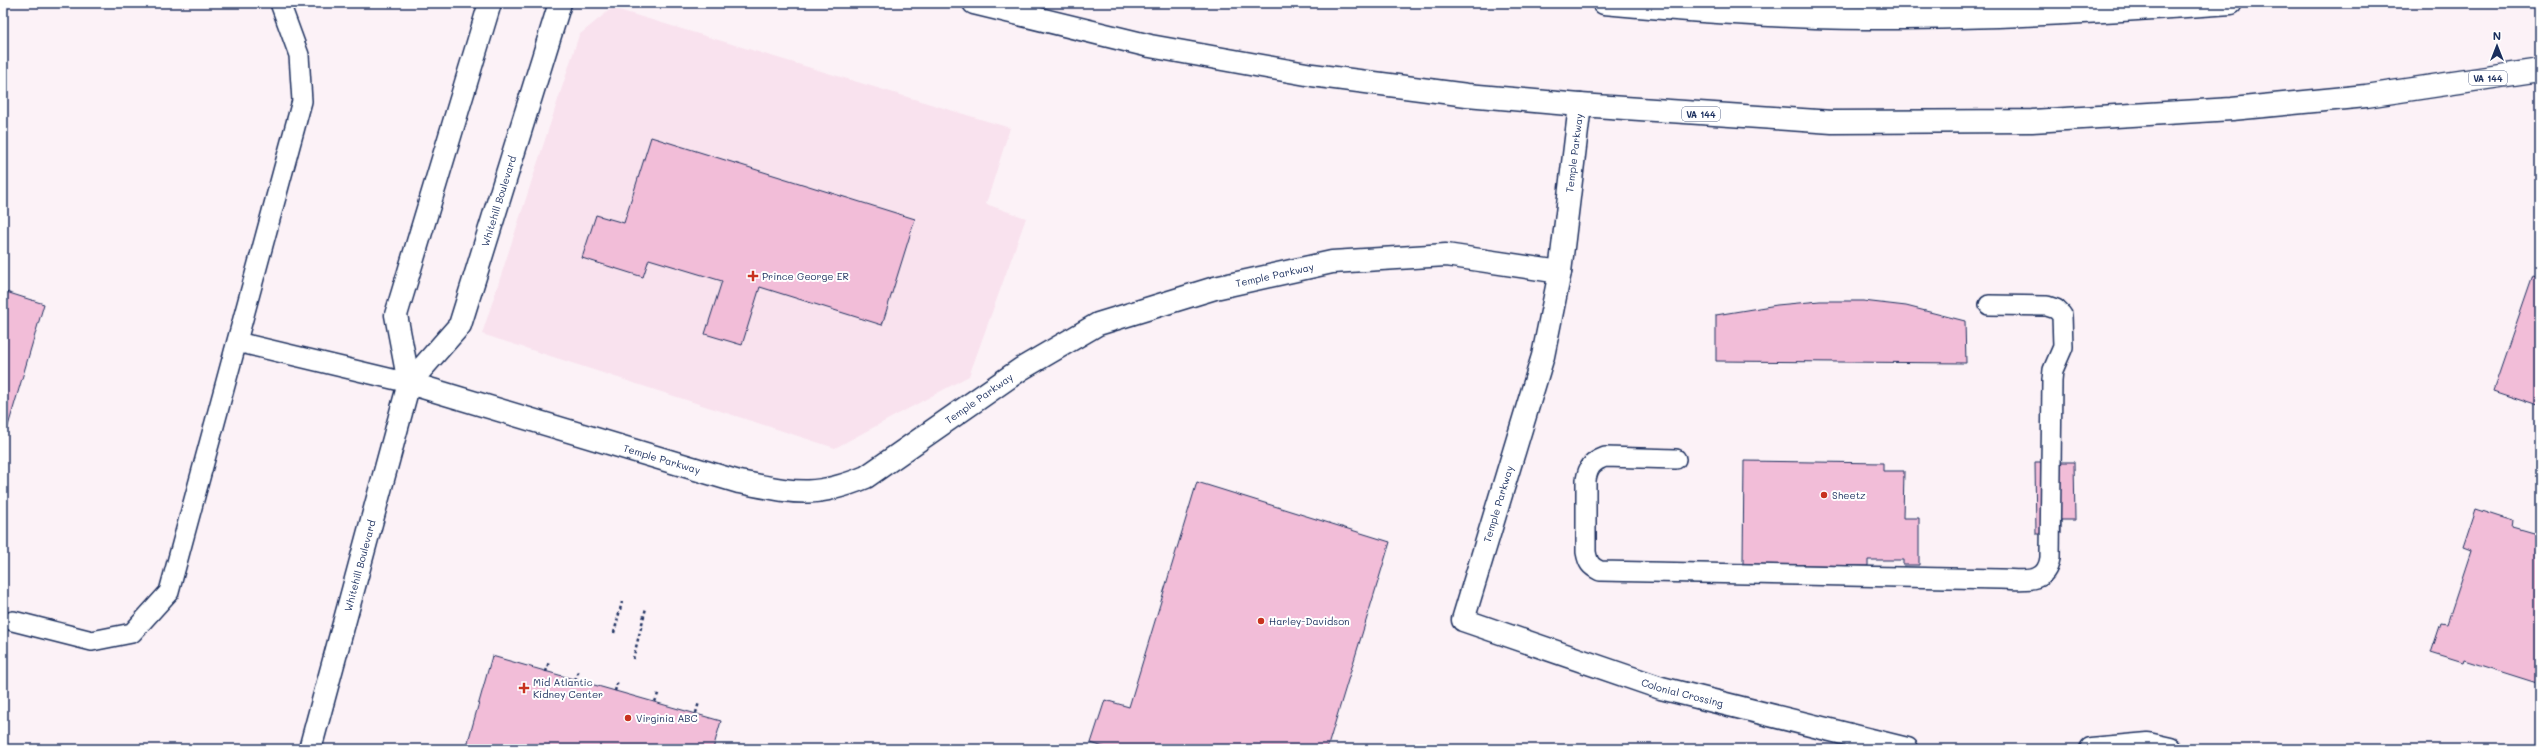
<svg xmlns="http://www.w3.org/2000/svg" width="2543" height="752" viewBox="0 0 2543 752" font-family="Mali,sans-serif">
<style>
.built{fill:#f9e2ee}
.building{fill:#f2bdd8;stroke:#1b2f5e}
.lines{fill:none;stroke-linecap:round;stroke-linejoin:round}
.lane-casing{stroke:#1b2f5e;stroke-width:22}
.street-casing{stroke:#1b2f5e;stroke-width:25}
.primary-casing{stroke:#1b2f5e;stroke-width:25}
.path{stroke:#1b2f5e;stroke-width:2.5;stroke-dasharray:3 3;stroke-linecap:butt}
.lane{stroke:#fff;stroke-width:19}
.street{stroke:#fff;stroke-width:22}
.primary{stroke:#fff;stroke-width:22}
.poi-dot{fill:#c8321e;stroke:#fff;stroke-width:1.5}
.labels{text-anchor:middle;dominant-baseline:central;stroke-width:4;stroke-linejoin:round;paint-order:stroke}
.shield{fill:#fff;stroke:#5f6d8e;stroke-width:1}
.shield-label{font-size:9px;font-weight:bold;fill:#1b2f5e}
.street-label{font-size:10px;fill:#1b2f5e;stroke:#fff}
.poi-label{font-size:10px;fill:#1b2f5e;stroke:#fff;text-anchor:start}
</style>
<rect width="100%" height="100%" fill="#fcf2f7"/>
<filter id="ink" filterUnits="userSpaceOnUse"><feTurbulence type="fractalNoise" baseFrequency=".025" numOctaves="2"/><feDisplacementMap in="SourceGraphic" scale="8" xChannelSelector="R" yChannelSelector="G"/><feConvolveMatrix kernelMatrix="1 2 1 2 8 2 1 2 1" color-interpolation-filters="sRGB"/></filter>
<g filter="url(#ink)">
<path class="built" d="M612 8 1010 128 986 204 1026 218 969 376 835 448 482 334 579 35Z"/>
<path class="building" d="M651 137 915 219 882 325 760 287 742 345 705 334 722 281 649 259 643 277 582 258 596 215 624 223Z
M2533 275 2540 277V402L2538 406 2493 391Z
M3 291 44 304 3 443Z
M1820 301H1863L1906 306 1965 321 1966 363 1716 361V315L1777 305Z
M1744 461 1883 463V471H1904L1903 518H1919V565H1903V560H1868V566L1743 564Z
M2035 462H2074L2075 520H2061V534H2036Z
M1197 482 1390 542 1327 749H1110L1091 743 1105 700 1129 707Z
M2476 509 2513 521 2512 527 2540 535V684L2464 660 2463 663 2431 653 2441 623 2447 624 2471 551 2463 548Z
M492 656 721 721 713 749H466Z"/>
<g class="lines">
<g class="lane-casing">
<path id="lane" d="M237 342 409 383
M1676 459 1605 457C1592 462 1588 467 1586 480V552C1588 563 1590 566 1600 571L2000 579C2022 579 2046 586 2050 558L2052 380 2053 370 2063 347 2062 315 2056 309 2047 306 1989 305
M13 621 92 641 132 633 169 592 302 101 299 55 280 3"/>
</g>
<g class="street-casing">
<g id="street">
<path id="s1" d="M1580 105 1560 272 1543 356 1463 620 1661 688 1907 749"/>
<path id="s2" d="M409 383 739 482C793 492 813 499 866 477L1021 369 1098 324 1215 288 1332 262 1446 255 1560 272"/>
<path id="s3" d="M409 383 460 325 560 3"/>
<path id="s4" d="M310 749 409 383 396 315 490 3"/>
<path d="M2091 749 2148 744 2170 749"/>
</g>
</g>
<g class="primary-casing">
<path id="primary" d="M974 3 1150 46 1312 75 1467 95 1580 105 1832 122 2032 121 2232 109 2366 96 2540 70
M1604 3C1691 11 1778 17 1866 18 1987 19 2110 11 2231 3"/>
</g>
<path class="path" d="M614 633 622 602
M633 659 646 608
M546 672 549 661
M575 680 579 669
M615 691 618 680
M655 702 659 691
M696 713 699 702"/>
<use href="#lane" class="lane"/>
<use href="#street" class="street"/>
<use href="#primary" class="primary"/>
</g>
</g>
<g class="poi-dot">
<path d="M751 270h4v4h4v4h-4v4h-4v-4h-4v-4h4z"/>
<circle cx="1824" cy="495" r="4"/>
<circle cx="1261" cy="621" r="4"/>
<path d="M522 682h4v4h4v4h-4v4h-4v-4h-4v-4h4z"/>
<circle cx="628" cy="718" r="4"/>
</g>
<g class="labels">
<g class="shield">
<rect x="2469" y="71" width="38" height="14" rx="3"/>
<rect x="1682" y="107" width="38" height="14" rx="3"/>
</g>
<g class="shield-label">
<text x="2488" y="78">VA 144</text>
<text x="1701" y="114">VA 144</text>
</g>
<g class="street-label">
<text transform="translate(1574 153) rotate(-83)">Temple Parkway</text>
<text stroke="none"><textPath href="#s3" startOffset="207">Whitehill Boulevard</textPath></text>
<text stroke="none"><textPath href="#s2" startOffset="936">Temple Parkway</textPath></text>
<text stroke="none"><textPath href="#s2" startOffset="612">Temple Parkway</textPath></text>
<text stroke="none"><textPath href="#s2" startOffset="264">Temple Parkway</textPath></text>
<text transform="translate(1498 504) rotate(-73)">Temple Parkway</text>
<text stroke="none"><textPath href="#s4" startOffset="190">Whitehill Boulevard</textPath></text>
<text stroke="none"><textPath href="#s1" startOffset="761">Colonial Crossing</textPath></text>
</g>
<g class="poi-label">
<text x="762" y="276">Prince George ER</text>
<text x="1832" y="495">Sheetz</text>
<text x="1269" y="621">Harley-Davidson</text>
<text x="533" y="682">Mid Atlantic<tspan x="533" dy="12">Kidney Center</tspan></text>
<text x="636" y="718">Virginia ABC</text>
</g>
</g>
<rect width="2543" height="752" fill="none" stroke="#fff" stroke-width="16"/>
<rect x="8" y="8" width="2527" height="736" fill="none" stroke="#1b2f5e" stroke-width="1.5" filter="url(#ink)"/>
<g transform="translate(2497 46)" stroke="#ffffff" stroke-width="3" paint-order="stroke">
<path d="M0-3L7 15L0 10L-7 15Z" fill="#1b2f5e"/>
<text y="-6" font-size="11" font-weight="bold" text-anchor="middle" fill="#1b2f5e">N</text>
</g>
</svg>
